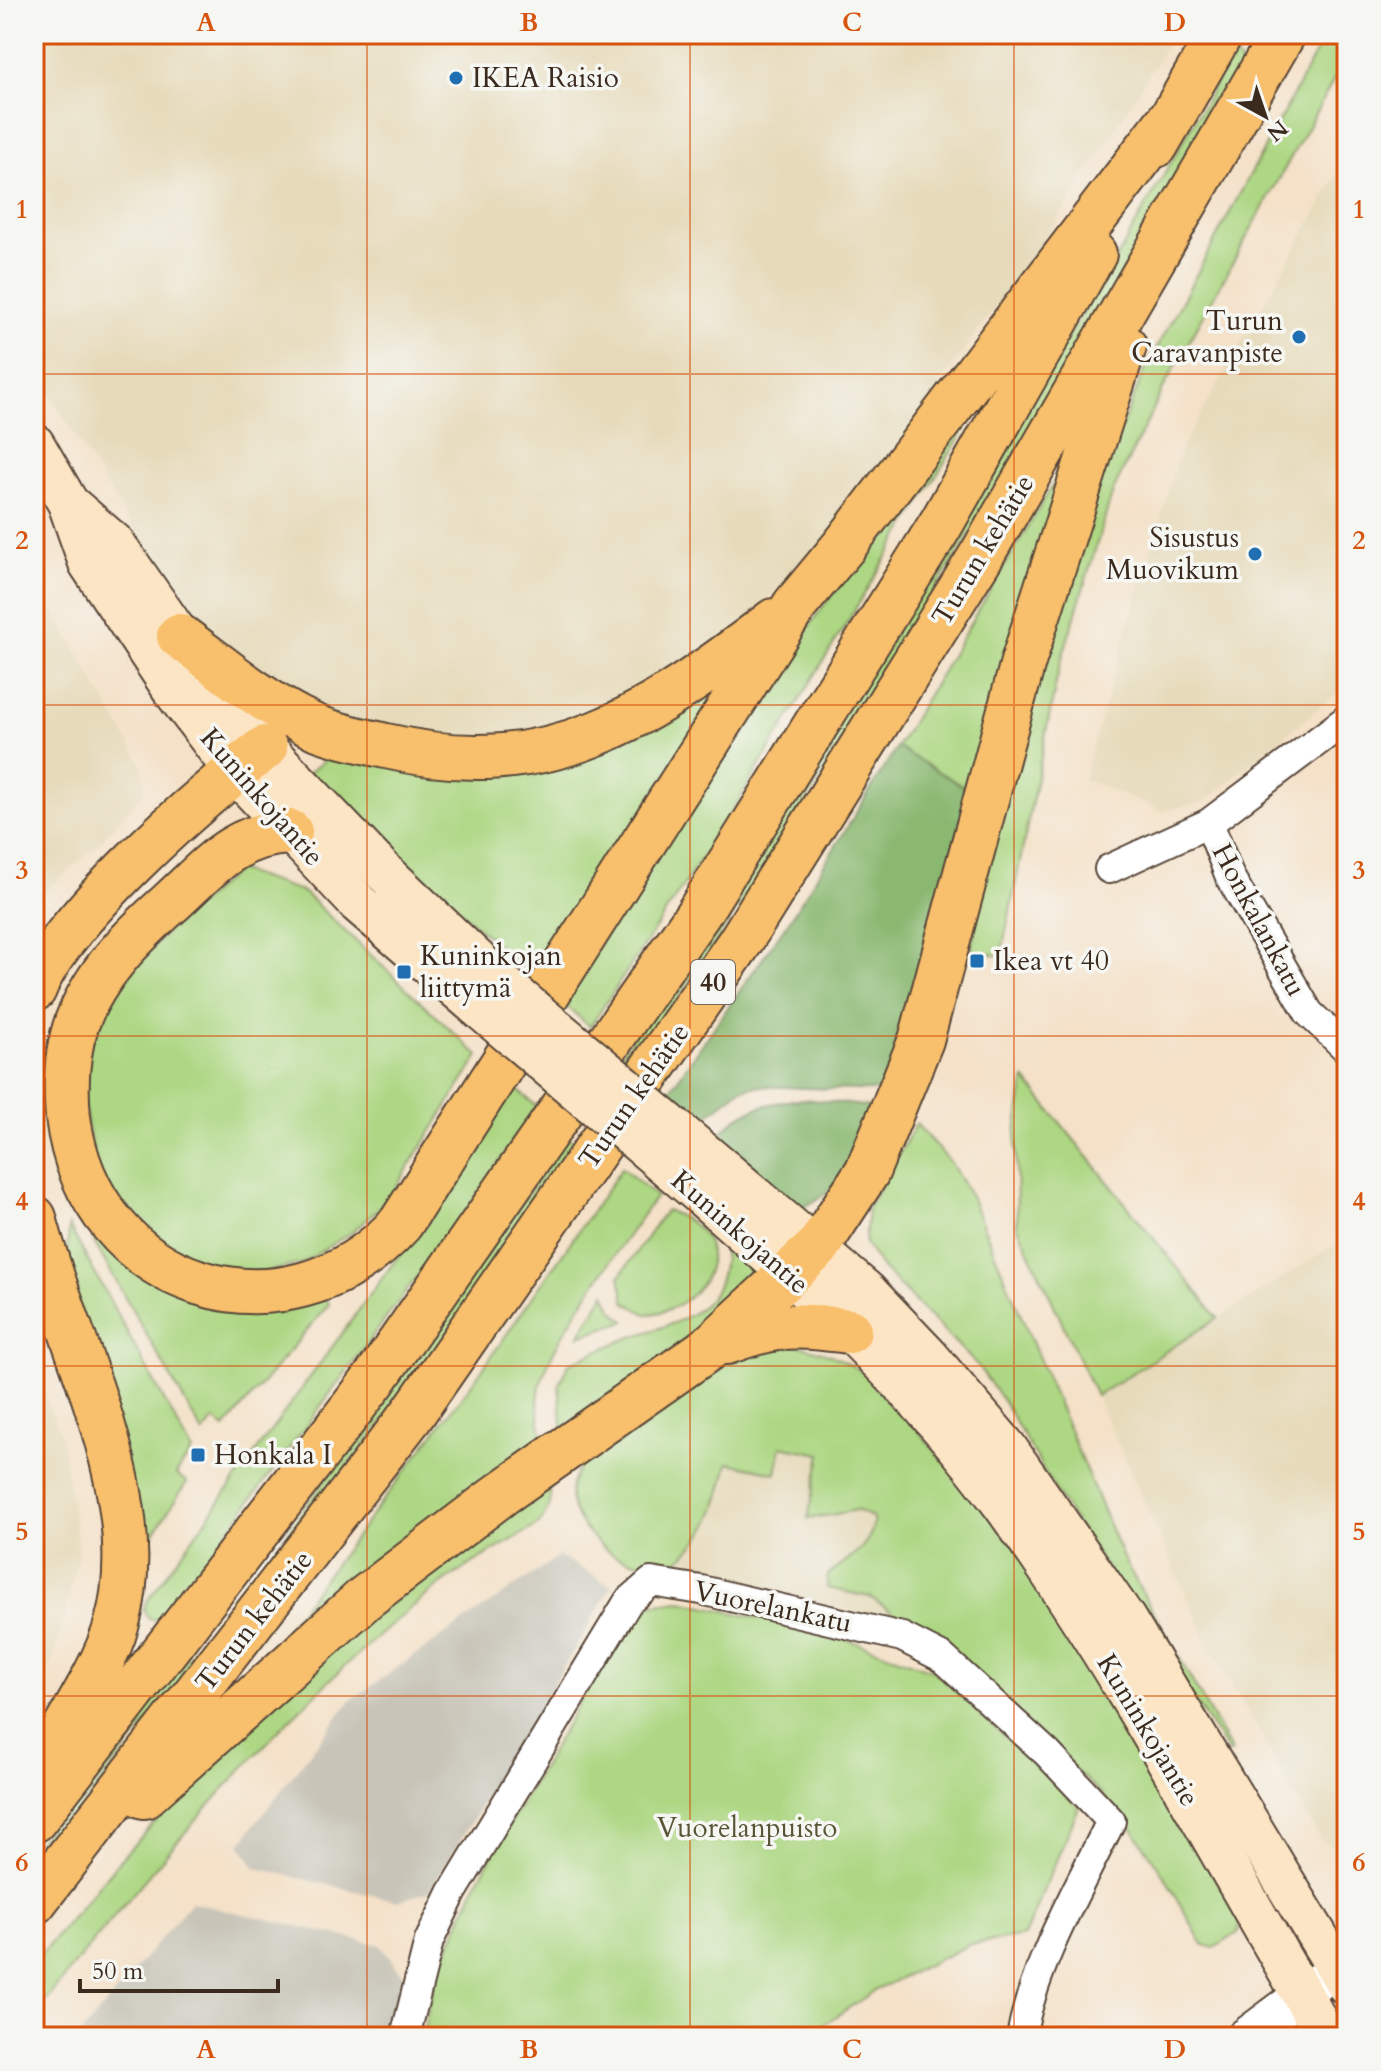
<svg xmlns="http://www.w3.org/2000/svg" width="1381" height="2071" viewBox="0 0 1381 2071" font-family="Cardo,serif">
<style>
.built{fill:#e6daba}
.industrial{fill:#c8c4b8}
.green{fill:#add783;stroke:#748050;stroke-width:2}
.forest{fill:#8ab871;stroke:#627148;stroke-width:2}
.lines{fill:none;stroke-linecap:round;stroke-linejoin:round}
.minor-casing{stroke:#574538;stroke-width:32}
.tertiary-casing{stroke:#574538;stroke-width:40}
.secondary-casing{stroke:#574538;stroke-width:44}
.trunk-casing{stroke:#574538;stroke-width:48}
.minor{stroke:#fff;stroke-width:28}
.tertiary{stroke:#fff;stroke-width:36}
.secondary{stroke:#fce5c4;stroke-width:40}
.trunk{stroke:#f8bf6c;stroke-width:44}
.secondary-bridge-casing{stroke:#574538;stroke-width:44;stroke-linecap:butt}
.secondary-bridge{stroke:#fce5c4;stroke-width:40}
.grid{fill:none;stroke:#d7540e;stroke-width:2;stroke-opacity:0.55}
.poi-dot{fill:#1f6fb2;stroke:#f6f6f2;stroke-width:3}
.labels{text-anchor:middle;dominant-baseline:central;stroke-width:7;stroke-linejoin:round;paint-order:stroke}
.shield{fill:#f6f6f2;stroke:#73675e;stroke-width:2}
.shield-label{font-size:26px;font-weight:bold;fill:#3b2a1e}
.poi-label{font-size:28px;fill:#3b2a1e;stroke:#f6f6f2;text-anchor:start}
.street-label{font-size:28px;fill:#3b2a1e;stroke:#f6f6f2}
.park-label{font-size:28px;fill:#585537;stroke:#f6f6f2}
.neatline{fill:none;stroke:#d7540e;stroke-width:3}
.grid-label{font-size:26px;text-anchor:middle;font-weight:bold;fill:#d7540e}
</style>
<rect width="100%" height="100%" fill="#f6f6f2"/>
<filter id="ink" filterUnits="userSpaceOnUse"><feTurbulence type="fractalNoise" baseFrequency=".0125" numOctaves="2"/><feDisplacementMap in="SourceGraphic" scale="16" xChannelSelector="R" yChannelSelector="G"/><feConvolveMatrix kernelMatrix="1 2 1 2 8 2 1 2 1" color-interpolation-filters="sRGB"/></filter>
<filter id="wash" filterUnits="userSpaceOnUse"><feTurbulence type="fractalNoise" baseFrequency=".006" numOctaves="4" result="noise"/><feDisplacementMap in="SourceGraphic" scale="32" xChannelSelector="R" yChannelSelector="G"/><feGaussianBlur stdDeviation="1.8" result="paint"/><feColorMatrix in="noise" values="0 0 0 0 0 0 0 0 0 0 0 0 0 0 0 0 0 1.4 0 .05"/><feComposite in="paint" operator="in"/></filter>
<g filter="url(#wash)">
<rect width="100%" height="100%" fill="#f4e1c8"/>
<path class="built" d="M34 34H1174L1054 225 832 535 757 610 667 686 505 744 332 721 233 655 206 627 149 555 34 369Z
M1347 158V685L1204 802 1163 811 1083 779 1181 449Z
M34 577 141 763 145 790 102 840 34 902Z
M1347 1237V1853L1321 1841 1209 1644 1096 1396Z
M34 1371 61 1436 79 1552 56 1650 34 1701Z
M759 1417 875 1463 943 1637 642 1554Z"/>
<path class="industrial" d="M559 1556 612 1586 430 1891 398 1901 256 1868 240 1844 351 1700Z
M191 1902 380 1945 404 1977 390 2037H79Z"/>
<path class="green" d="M1326 34H1347V56L1166 383 1113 491 1059 668 1001 956 971 950 991 830 1098 482 1145 370Z
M1231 57 1237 58 1242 66 995 492 783 840 635 1064 622 1054 1108 273Z
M993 383 724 824 590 1027 561 1001 819 612Z
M1067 461 969 790 897 747Z
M725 682 536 980 308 773 325 760 337 757 458 776Z
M237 870 303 892 479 1056 388 1200 352 1232 301 1264 265 1272 220 1270 153 1240 98 1176 83 1102 91 1033 133 970 168 931Z
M1025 1079 1218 1318 1096 1396 1017 1225 1016 1131Z
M512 1085 536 1106 468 1208 210 1555 166 1611 155 1620 149 1619 144 1611 145 1604 447 1189Z
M916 1124 951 1163 971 1197 1123 1558 1232 1752 1229 1753 1061 1500 1005 1404 978 1366 882 1268 865 1243 868 1208Z
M568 1136 580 1147 400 1400 34 1867V1846L251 1580 391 1391Z
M622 1168 656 1196C627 1239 545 1345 539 1392 536 1410 542 1430 544 1447L250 1676 479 1374Z
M666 1210C681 1217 699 1224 706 1239 724 1278 680 1314 646 1314L625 1302 620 1276Z
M85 1218 109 1247 325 1299 329 1304 225 1428 214 1420 203 1434 95 1244Z
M69 1226 192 1451 176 1474 187 1482 136 1561 67 1256Z
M724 1240 761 1265 754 1286 563 1435 559 1385 568 1364C589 1355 610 1345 632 1337 688 1319 727 1311 724 1240Z
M605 1293 612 1309 625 1321 579 1336Z
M777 1341C821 1349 846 1357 880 1386L1022 1552 1240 1920 1238 1933 1214 1948 1203 1945 1165 1877 1136 1834 1104 1797 957 1657 870 1597 827 1588 828 1575C846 1560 876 1544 873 1518L857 1510 808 1519 821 1454 781 1446 776 1473 728 1463C718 1507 709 1538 672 1565 655 1564 638 1564 621 1558 601 1551 576 1523 571 1502 568 1489 575 1476 580 1465L741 1351Z
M548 1481C553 1499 550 1509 539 1524 505 1545 467 1564 436 1588 285 1706 153 1866 34 2015V1963L125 1854 248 1725 312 1664Z
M681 1601 838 1636 935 1671 1079 1807 1024 1936 968 1945 876 1990 804 2037H422L436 1976 478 1880 626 1620 648 1605Z"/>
<path class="forest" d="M897 747 969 790 913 1014 880 1091 758 1086 741 1089 704 1118 670 1090 789 921Z
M805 1099 874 1107C864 1145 842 1191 803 1207L779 1196 718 1137C739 1108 771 1102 805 1099Z"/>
</g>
<g filter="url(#ink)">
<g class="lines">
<g class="minor-casing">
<path id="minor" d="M1209 823 1230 877 1309 1013 1347 1049
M1109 869 1209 823 1347 719
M405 2037 429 1941 452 1893 628 1602 651 1582 701 1590 902 1637 943 1658 1047 1753 1111 1821C1078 1890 1035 1961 1021 2037"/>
</g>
<g class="tertiary-casing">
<path id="tertiary" d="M1245 2037 1347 1961"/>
</g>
<g class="secondary-casing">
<path id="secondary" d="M34 444 68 503 89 563 176 694 234 771 358 903 478 1007
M71 506 115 544 207 676 265 748 382 870 499 981
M723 1169 867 1292 928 1356 1006 1447 1124 1617 1347 1985
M701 1195C809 1290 919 1389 1004 1506 1126 1674 1221 1859 1327 2037"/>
</g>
<g class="trunk-casing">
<path id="trunk" d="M1156 145 1220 34
M179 636C218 664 256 697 299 719 326 734 356 739 386 746 552 785 648 716 774 621
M290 832C233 834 209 868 169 904 132 937 95 974 77 1022 66 1053 65 1084 68 1117 89 1289 286 1351 401 1223L795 605 844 546 1170 119
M34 989C61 919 202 795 265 748
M34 1218C65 1340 153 1496 117 1623 103 1674 58 1735 34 1785
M727 1342C778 1323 796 1324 849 1331
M144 1796 366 1597 504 1492 709 1348 818 1247 867 1172 921 1040 1023 662 1124 346
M34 1820 374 1380 698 914 941 524 1094 254
M34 1902 411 1416 740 942 981 556 1283 34"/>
</g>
<use href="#minor" class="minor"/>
<use href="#tertiary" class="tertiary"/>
<use href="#secondary" class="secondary"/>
<use href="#trunk" class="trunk"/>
<g class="secondary-bridge-casing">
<path id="secondary-bridge" d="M499 981 723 1169
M478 1007 701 1195"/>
</g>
<use href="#secondary-bridge" class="secondary-bridge"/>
</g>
</g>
<path class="grid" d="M367 34V2037M690 34V2037M1014 34V2037M34 374H1347M34 705H1347M34 1036H1347M34 1366H1347M34 1696H1347"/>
<g class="poi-dot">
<circle cx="456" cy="78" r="8"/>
<circle cx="1299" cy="337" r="8"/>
<circle cx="1255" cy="554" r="8"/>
<rect x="969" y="953" width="16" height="16" rx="4"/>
<rect x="396" y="964" width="16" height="16" rx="4"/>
<rect x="190" y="1447" width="16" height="16" rx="4"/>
</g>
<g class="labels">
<rect class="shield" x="691" y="960" width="44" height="44" rx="6"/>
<g class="shield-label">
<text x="713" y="982">40</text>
</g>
<g class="poi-label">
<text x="472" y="78">IKEA Raisio</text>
<text x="1283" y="321" text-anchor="end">Turun<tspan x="1283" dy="32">Caravanpiste</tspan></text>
<text x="1239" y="538" text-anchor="end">Sisustus<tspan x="1239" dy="32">Muovikum</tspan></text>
<text x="420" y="956">Kuninkojan<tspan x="420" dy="32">liittymä</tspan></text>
<text x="993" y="961">Ikea vt 40</text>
<text x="214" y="1455">Honkala I</text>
</g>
<g class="street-label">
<text transform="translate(983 550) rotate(-59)">Turun kehätie</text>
<text transform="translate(262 797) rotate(49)">Kuninkojantie</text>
<text transform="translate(1259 920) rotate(62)">Honkalankatu</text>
<text transform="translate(634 1096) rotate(-55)">Turun kehätie</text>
<text transform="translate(740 1232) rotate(41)">Kuninkojantie</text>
<text transform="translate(773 1607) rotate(12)">Vuorelankatu</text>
<text transform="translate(254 1621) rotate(-52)">Turun kehätie</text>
<text transform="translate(1148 1730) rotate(59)">Kuninkojantie</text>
</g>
<g class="park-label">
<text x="747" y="1828">Vuorelanpuisto</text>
</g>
</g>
<rect width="1381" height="2071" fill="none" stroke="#f6f6f2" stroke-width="88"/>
<g transform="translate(1265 116) rotate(140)" stroke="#f6f6f2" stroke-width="6" paint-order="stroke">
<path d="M0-6L14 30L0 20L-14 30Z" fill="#3b2a1e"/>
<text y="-12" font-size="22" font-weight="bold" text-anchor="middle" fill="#3b2a1e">N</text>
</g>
<path d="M80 1979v12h198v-12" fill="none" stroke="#3b2a1e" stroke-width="4"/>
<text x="92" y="1979" font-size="24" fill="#3b2a1e" stroke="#f6f6f2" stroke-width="6" paint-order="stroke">50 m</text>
<rect x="44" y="44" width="1293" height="1983" class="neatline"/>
<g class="grid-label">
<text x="206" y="31">A</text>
<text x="529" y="31">B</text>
<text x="852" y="31">C</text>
<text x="1175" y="31">D</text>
<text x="22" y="218">1</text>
<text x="1359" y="218">1</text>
<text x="22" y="549">2</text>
<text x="1359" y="549">2</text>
<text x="22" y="879">3</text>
<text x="1359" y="879">3</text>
<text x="22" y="1210">4</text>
<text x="1359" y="1210">4</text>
<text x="22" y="1540">5</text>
<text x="1359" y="1540">5</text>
<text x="22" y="1871">6</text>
<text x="1359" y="1871">6</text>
<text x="206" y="2058">A</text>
<text x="529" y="2058">B</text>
<text x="852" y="2058">C</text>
<text x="1175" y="2058">D</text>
</g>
</svg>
